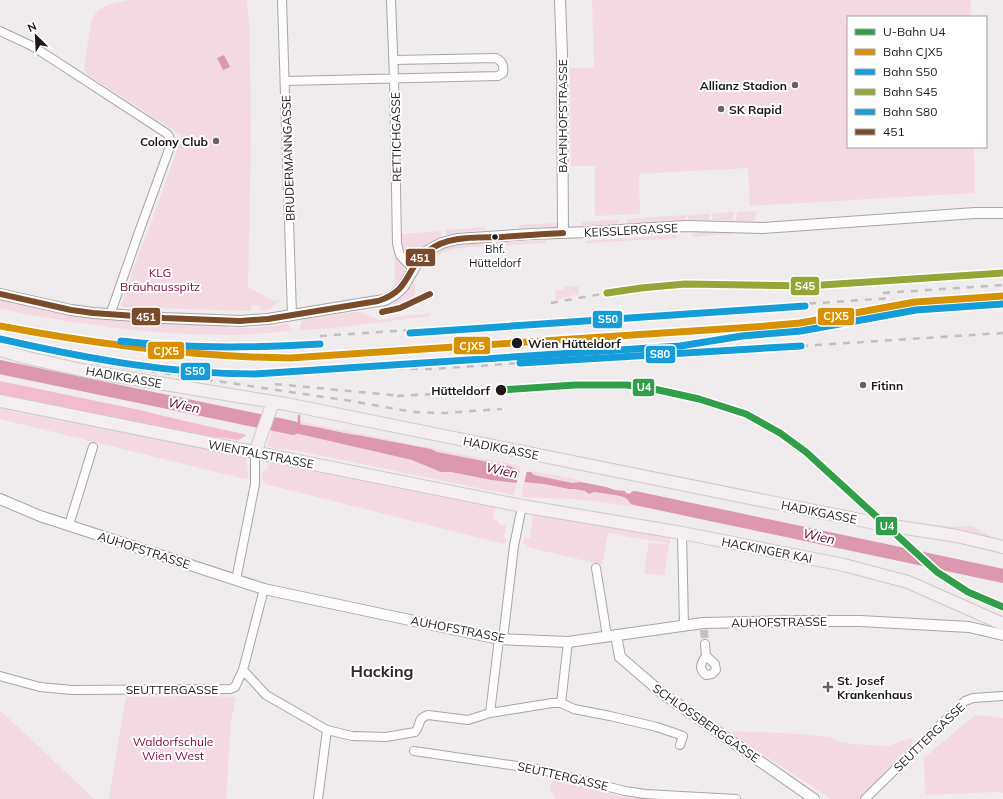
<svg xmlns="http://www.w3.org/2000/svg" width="1003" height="799" viewBox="0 0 1003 799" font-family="Mulish,sans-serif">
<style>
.green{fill:#f3dae2}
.forest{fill:#f3bcce}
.water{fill:#dc98af}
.pier{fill:#f0ebec}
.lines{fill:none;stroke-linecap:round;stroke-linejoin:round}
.stream{stroke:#dc98af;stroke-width:2.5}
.river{stroke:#dc98af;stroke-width:14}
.minor-tunnel{stroke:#c6c1c2;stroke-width:8;stroke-dasharray:8 4;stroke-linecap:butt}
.minor-casing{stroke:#a8a5a6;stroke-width:10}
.tertiary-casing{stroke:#a8a5a6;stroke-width:12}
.primary-casing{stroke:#cccaca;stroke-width:14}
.minor{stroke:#fdfcfc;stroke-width:8}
.tertiary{stroke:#fdfcfc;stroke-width:10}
.primary{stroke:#f5eef0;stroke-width:12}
.rail{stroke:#c0c0c0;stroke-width:2.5;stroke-dasharray:7 7;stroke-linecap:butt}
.bus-1-casing{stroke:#fff;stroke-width:9}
.bus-1{stroke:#7a4b2a;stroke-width:6}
.rail-1-casing{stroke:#fff;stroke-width:10}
.rail-2-casing{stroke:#fff;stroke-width:10}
.rail-3-casing{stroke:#fff;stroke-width:10}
.rail-4-casing{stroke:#fff;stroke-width:10}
.rail-1{stroke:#d69104;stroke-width:7}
.rail-2{stroke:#159dd9;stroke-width:7}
.rail-3{stroke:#95a638;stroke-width:7}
.rail-4{stroke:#159dd9;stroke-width:7}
.metro-1-casing{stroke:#fff;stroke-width:10}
.metro-1{stroke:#319f49;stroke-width:7}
.poi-dot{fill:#676264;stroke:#fff;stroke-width:1.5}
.bus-dot{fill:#1d191a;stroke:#fff;stroke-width:1.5}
.labels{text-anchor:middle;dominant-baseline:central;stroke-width:4;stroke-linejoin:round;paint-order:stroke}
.bus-label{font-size:11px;fill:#1d191a;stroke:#fff}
.poi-label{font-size:12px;font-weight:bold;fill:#1d191a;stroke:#fff;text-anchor:start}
.street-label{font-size:12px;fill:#1d191a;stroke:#fff}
.park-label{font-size:12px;fill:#7f0943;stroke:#fff}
.stop-label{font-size:12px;font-weight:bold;fill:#1d191a;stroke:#fff;text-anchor:start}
.water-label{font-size:13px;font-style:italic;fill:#5a012d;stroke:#fff}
.district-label{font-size:16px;font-weight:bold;fill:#2f2729;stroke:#fff}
.line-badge{stroke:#fff;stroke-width:1.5}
.badge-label{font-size:11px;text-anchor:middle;font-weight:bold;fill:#fff}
</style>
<rect width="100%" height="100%" fill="#f0ebec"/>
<path class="green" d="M128 0H247L249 23 251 130 248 287 274 301 280 300 269 310 261 311 259 306 253 305 250 311 123 307 121 305 129 280 131 281 132 279 130 278 135 264H136V260L148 231 182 136 88 75 84 69 91 22C98 4 111 4 128 0Z
M592 0H971V17H848V147H974L975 193 750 206 748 168 639 174 640 214 595 216V166H571L570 68H594Z
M757 211 754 221H736L737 212Z
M733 212V220H712V214Z
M709 214 710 215 709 220H688L689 215Z
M685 215 686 220 629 224 626 219Z
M619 219 618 222 614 225 584 226 581 224 583 222Z
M558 223 556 227 554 228 548 229 542 227 519 228V225Z
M484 227 487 230 460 232 446 235V230Z
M441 231 442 239 414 260 409 261C400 252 401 245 401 234Z
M698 231 732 232 731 234 691 237 693 234Z
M672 233 675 234 677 238 587 243 585 241 671 235Z
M546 240V243L494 246 493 243Z
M488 243 489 246C472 247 451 247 437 256 432 259 429 264 425 267L422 265V263C427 258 432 253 439 249 449 244 475 244 488 243Z
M395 253 397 258 406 271 404 278 395 289Z
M414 279 415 282V294L412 298 391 306 384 307 399 297Z
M578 286 579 294 556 300 555 290H564V287Z
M0 300 94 319 138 322 227 324 228 328H254L287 324 289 325 292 331C272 332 253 335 234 335 155 336 77 324 0 309Z
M356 312H360L380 320 409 315 429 314 430 316 335 328 299 330 302 320Z
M0 409 243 457 246 458 249 477 245 479 0 419Z
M277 417 521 466 520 471 509 466 437 452 431 449 357 435 349 434 321 428 276 420Z
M273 428 412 460 441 472H451L490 480 517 483 513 495 293 450 269 447 267 444Z
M269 462 496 507 493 519 498 521V524L506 526 504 537 507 540 506 543 504 544 265 484 262 478 263 471 267 470Z
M534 471 579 480 581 482 572 483 534 475 531 472Z
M524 482 544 484 569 489H574L585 491 589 494 594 492 615 495 624 497 628 500 646 504 649 508 574 499 521 497Z
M533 514 671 536 670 544 608 533 602 565 527 547V544H523L524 538H530Z
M913 522 953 527 970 526 976 528 998 541 913 524Z
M649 542 669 545 664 576 644 573Z
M206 696 236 697 231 722 226 799H109L126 697Z
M0 710 94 799H0Z
M975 715 1003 718V793L998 792 925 795 924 758Z
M733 731 784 733 831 737 840 742 853 744 887 746 911 738 917 743 859 799H831L733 735Z
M555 776 621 797 659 799H555L550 787Z"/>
<path class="forest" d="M0 381 135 409 202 425 244 434 246 436 238 440 203 435 0 396Z"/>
<path class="water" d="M224 55 230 67 223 70 217 58Z
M276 420 321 428 349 434 357 435 431 449 437 452 509 466 522 472H531L534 475 572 483 581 482 606 487 615 490 625 491 626 493 647 498 654 496 655 497 653 507 649 508 646 504 628 500 624 497 615 495 594 492 589 494 585 491 574 489H569L544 484 524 482 517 483 491 480 451 472H441L412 460 273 428Z"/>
<path class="pier" d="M520 469 527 470 524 484 516 485Z"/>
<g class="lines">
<path class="stream" d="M299 416V427"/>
<path class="river" d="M0 367 293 428
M635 498 1003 576"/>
<path class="minor-tunnel" d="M704 630 705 644"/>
<g class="minor-casing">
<path id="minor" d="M282 0 292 315
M391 0 394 78 397 244 400 255 413 269
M0 31 32 46 51 58 166 133 169 136 171 144 139 232 110 315
M286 81 498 76 503 73C504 66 503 62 496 58L394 60
M69 525 93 447
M682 533 684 625
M596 568 607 636
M236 580 255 484V453
M503 639 514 546 522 506
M705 644 706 656C701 663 698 669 706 675L712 674 716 670 715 664 706 656
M243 670 266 695 327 730 352 736 386 737 415 732C422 724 416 719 428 715L468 720 490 713 552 703H561L574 709 610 716 657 727 683 736 680 745
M0 676 40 687 72 690 230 689 235 687 243 670 264 589
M561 703 568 642
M490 713 499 639
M414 751 538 769 625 791 645 794 736 799
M318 799 327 730
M865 799 965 701 973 698 1003 696"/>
</g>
<g class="tertiary-casing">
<path id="tertiary" d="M560 0 562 55 563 233
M0 294 71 310 93 313 164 318 240 321 268 319 371 302 385 300 394 295 403 287 419 260 427 251 442 243 457 239 531 234 589 232 686 226 763 228 975 213H1003
M0 499 40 516 264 589 499 639 568 642 703 623 805 621H860L969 627 1003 635
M616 635 620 657 662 693 814 799"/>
</g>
<g class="primary-casing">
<path id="primary" d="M0 350 24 357 86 371 286 404 780 504 880 524 957 536 1003 547
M0 401 522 506 682 533 844 565 908 582 1003 624
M255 453 273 402"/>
</g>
<use href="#minor" class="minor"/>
<use href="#tertiary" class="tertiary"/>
<use href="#primary" class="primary"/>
<path class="rail" d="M883 293 1003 285
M551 303 607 293
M320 336 893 298
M801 346 1003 333
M95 363 351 401 413 412 444 413 502 409
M369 368 432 369 520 363
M275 384 402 396
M397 396 501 390"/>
<g class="bus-1-casing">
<path id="bus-1" d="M0 294 71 310 93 313 164 318 240 321 268 319 378 301C412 290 405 268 428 251 448 235 478 238 502 237 522 235 543 234 563 233
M382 312 400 308 430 294"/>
</g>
<use href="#bus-1" class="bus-1"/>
<g class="rail-1-casing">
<path id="rail-1" d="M0 326C95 344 193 357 290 358L766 326 800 323 915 302 1003 296"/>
</g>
<g class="rail-2-casing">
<path id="rail-2" d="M410 333 805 306
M0 339C84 358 168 374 255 374L680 346 742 336 801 331 916 310 1003 304
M121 341C188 349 254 348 320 344"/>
</g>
<g class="rail-3-casing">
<path id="rail-3" d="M607 293 641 288 685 284 807 286 1003 273"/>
</g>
<g class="rail-4-casing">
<path id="rail-4" d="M520 363 801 346"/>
</g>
<use href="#rail-1" class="rail-1"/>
<use href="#rail-2" class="rail-2"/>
<use href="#rail-3" class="rail-3"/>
<use href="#rail-4" class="rail-4"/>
<g class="metro-1-casing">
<path id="metro-1" d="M501 390 575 385H627L654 389 699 399 746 414 780 433 806 452 937 572 968 592 1003 607"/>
</g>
<use href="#metro-1" class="metro-1"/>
</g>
<g class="poi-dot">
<circle cx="795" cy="85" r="4"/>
<circle cx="721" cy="109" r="4"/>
<circle cx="216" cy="141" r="4"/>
<circle cx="863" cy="385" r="4"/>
<path d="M826 681h4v4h4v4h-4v4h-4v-4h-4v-4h4z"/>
</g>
<g class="bus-dot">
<circle cx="495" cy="237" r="3.5"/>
<circle cx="517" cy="343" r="6"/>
<circle cx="501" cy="390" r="6"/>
</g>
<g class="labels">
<g class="bus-label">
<text x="495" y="249">Bhf.<tspan x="495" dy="14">Hütteldorf</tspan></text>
</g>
<g class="poi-label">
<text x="787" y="85" text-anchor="end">Allianz Stadion</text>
<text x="729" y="109">SK Rapid</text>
<text x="208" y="141" text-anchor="end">Colony Club</text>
<text x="871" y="385">Fitinn</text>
<text x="837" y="680">St. Josef<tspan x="837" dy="14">Krankenhaus</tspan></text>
</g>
<g class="street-label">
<text transform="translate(562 116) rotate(-90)">BAHNHOFSTRASSE</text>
<text transform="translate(396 137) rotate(-91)">RETTICHGASSE</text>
<text transform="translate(288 158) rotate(-92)">BRUDERMANNGASSE</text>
<text transform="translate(631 230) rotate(-3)">KEISSLERGASSE</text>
<text transform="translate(124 377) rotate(10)">HADIKGASSE</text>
<text transform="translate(501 448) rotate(11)">HADIKGASSE</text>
<text transform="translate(261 454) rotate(11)">WIENTALSTRASSE</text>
<text transform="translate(819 512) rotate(11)">HADIKGASSE</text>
<text transform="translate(144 550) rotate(18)">AUHOFSTRASSE</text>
<text transform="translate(767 550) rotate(11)">HACKINGER KAI</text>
<text transform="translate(779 622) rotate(-1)">AUHOFSTRASSE</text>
<text transform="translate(458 629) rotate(11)">AUHOFSTRASSE</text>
<text x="172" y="689">SEUTTERGASSE</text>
<text transform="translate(706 723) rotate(35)">SCHLOSSBERGGASSE</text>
<text transform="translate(929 737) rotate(-44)">SEUTTERGASSE</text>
<text transform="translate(563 776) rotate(13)">SEUTTERGASSE</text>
</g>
<g class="park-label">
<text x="160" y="272">KLG<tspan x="160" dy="14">Bräuhausspitz</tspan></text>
<text x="173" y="741">Waldorfschule<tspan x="173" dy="14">Wien West</tspan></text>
</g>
<g class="stop-label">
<text x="528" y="343">Wien Hütteldorf</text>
<text x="490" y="390" text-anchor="end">Hütteldorf</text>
</g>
<g class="water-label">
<text transform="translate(184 405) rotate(12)">Wien</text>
<text transform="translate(502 470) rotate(12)">Wien</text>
<text transform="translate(819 536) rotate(12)">Wien</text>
</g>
<g class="district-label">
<text x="382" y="671">Hacking</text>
</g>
</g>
<g class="line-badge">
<rect x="405" y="248" width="31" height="19" rx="4" fill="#7a4b2a"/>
<rect x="790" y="276" width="30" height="20" rx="4" fill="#95a638"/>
<rect x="817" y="307" width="38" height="19" rx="4" fill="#d69104"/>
<rect x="131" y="307" width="30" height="19" rx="4" fill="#7a4b2a"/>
<rect x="592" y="310" width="31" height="19" rx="4" fill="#159dd9"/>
<rect x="453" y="336" width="38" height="19" rx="4" fill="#d69104"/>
<rect x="147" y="341" width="38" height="19" rx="4" fill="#d69104"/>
<rect x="645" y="345" width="31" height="19" rx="4" fill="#159dd9"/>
<rect x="180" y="362" width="31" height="19" rx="4" fill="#159dd9"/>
<rect x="632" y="378" width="23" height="19" rx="4" fill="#319f49"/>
<rect x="875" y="516" width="23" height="20" rx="4" fill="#319f49"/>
</g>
<g class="badge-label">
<text x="420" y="262">451</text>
<text x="805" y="290">S45</text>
<text x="836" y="320">CJX5</text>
<text x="146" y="321">451</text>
<text x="608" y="323">S50</text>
<text x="472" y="350">CJX5</text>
<text x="166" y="355">CJX5</text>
<text x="660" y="358">S80</text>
<text x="195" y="375">S50</text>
<text x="644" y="391">U4</text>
<text x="887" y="530">U4</text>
</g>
<rect x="847" y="16" width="140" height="132" fill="#ffffff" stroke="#a5a3a3"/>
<rect x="855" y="29" width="20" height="6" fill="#319f49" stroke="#a5a3a3"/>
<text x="883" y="36" font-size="12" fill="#1d191a">U-Bahn U4</text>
<rect x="855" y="49" width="20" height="6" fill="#d69104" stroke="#a5a3a3"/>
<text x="883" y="56" font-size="12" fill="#1d191a">Bahn CJX5</text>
<rect x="855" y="69" width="20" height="6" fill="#159dd9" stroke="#a5a3a3"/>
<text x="883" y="76" font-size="12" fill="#1d191a">Bahn S50</text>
<rect x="855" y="89" width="20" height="6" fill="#95a638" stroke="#a5a3a3"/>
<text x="883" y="96" font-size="12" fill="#1d191a">Bahn S45</text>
<rect x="855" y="109" width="20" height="6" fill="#159dd9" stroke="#a5a3a3"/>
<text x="883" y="116" font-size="12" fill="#1d191a">Bahn S80</text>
<rect x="855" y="129" width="20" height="6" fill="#7a4b2a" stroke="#a5a3a3"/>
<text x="883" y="136" font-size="12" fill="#1d191a">451</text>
<g transform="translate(36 36) rotate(336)" stroke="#ffffff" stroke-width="3" paint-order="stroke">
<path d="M0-3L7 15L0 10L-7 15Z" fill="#1d191a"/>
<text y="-6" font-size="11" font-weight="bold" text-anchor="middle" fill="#1d191a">N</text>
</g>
</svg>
